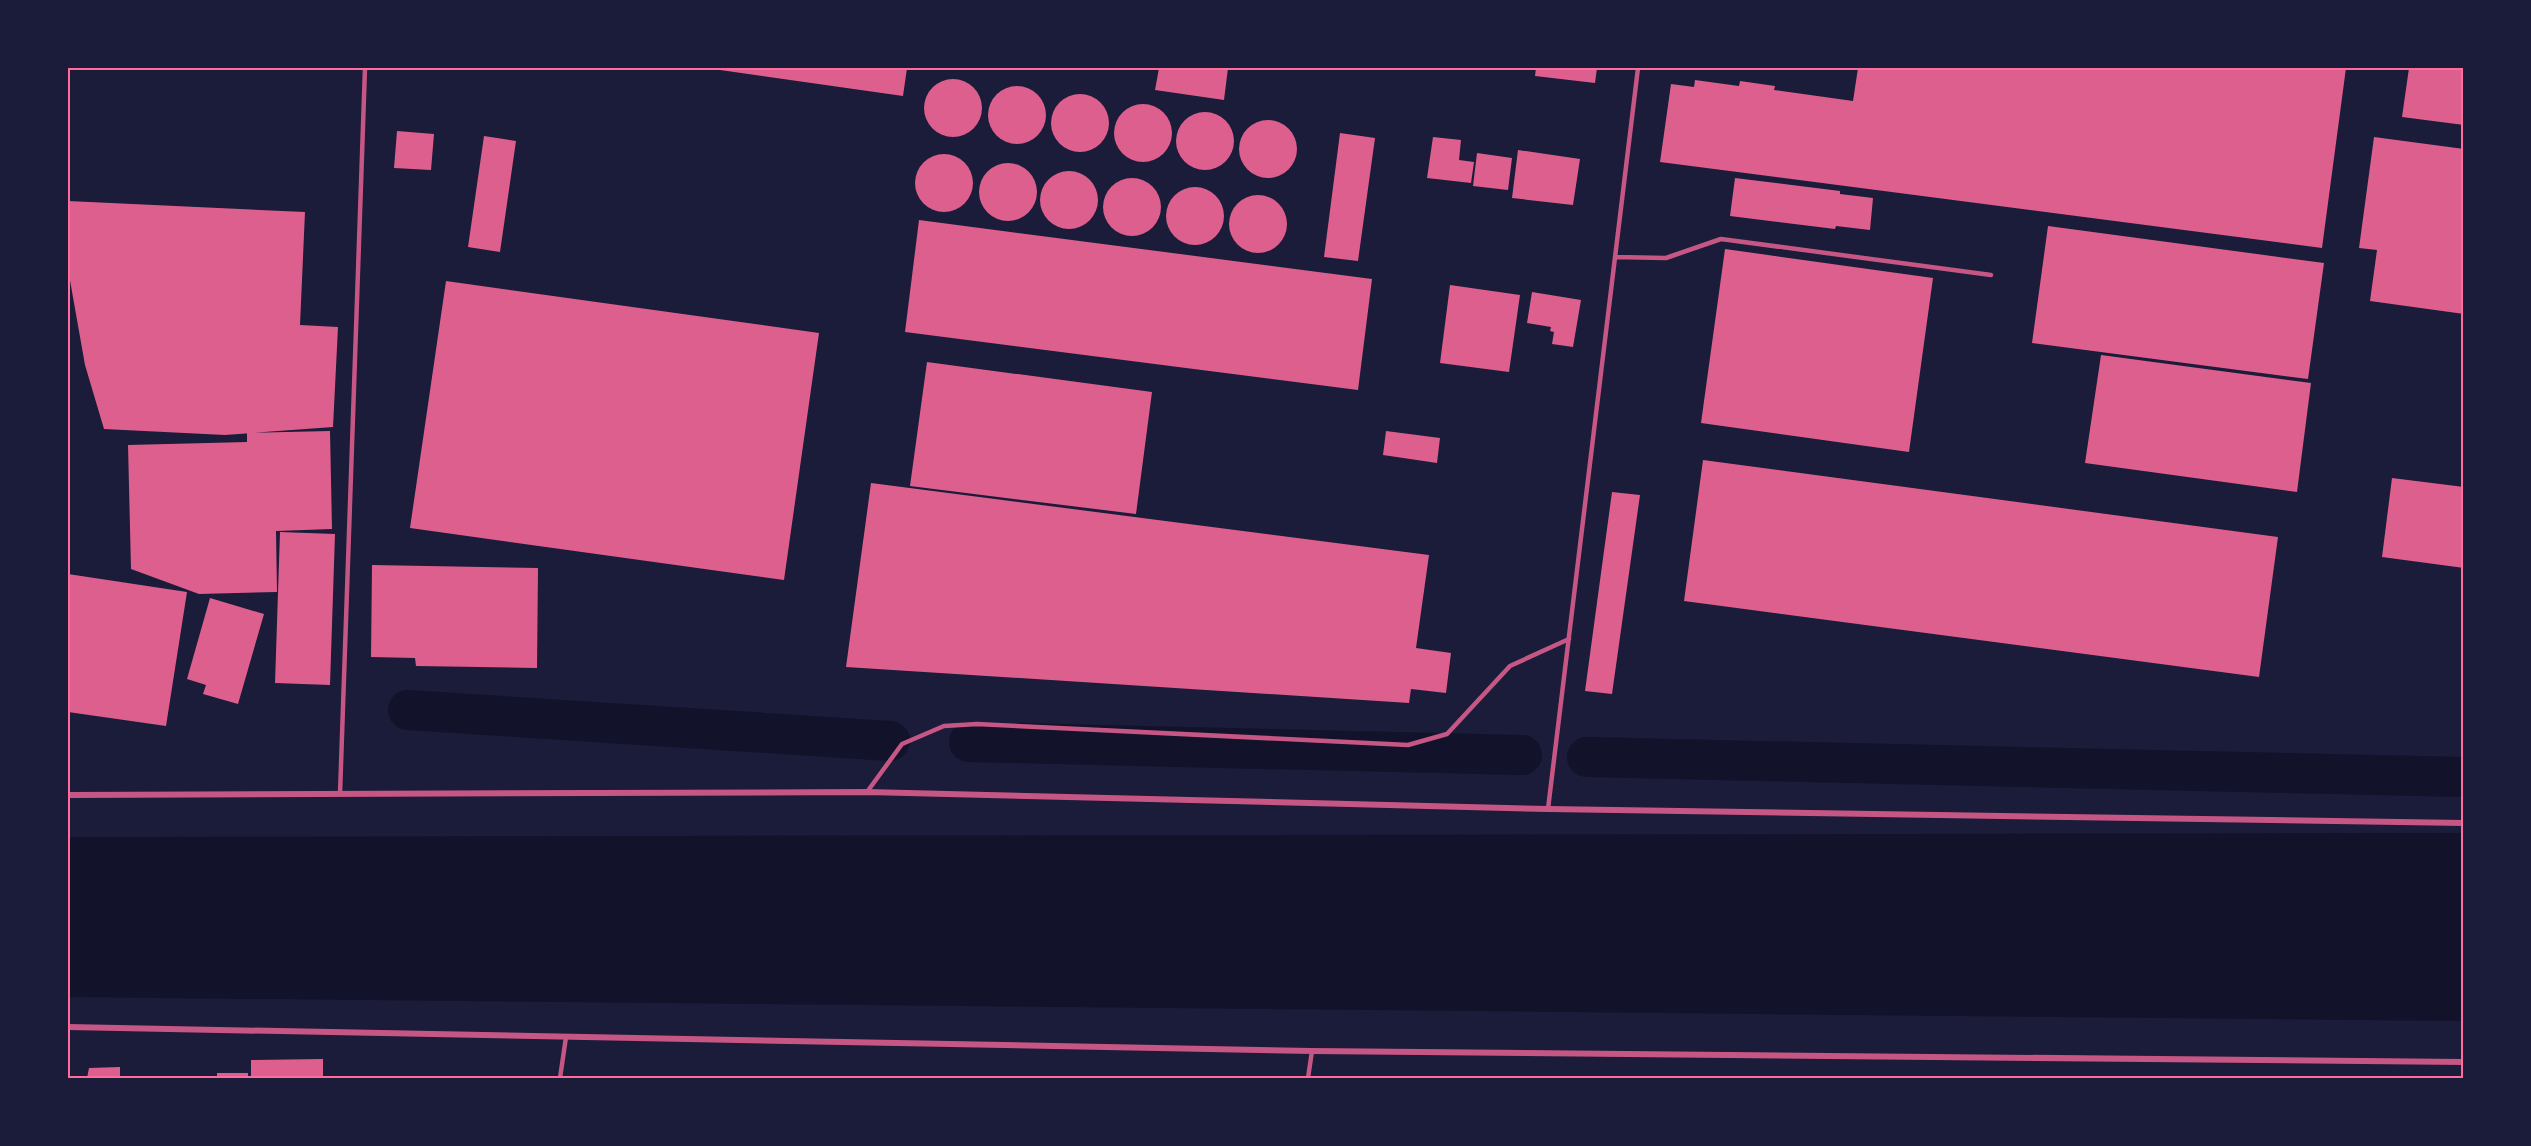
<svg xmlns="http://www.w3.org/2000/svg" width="2531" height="1146" viewBox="0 0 2531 1146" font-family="'Noto Sans',sans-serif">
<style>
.water{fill:#12122b}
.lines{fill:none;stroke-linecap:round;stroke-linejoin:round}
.canal{stroke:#12122b;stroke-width:40}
.building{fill:#dd5f8e}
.service{stroke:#c65784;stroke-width:4.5}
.minor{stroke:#c65784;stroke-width:6}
.neatline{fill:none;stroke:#ff6b9d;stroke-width:2}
</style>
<rect width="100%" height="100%" fill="#1b1b3a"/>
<path class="water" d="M2463 833V1021L68 997V837Z"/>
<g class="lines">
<path class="canal" d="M408 710 890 741
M969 742 1522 755
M1587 757 2464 777"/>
</g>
<path class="building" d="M706 68H907L903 96Z
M1159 68H1228L1224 100 1155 90Z
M1536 68H1597L1595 83 1535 76Z
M1858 68H2346L2322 248 1660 162 1671 84 1694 87 1695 80 1739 86 1740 81 1775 86 1774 90 1853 101Z
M2409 68H2464V125L2402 117Z
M924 108a29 29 0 1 1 58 0a29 29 0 1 1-58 0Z
M988 115a29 29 0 1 1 58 0a29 29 0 1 1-58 0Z
M1051 123a29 29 0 1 1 58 0a29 29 0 1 1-58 0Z
M1114 133a29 29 0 1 1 58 0a29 29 0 1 1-58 0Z
M1176 141a29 29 0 1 1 58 0a29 29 0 1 1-58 0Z
M1239 149a29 29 0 1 1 58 0a29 29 0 1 1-58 0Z
M397 131 434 134 431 170 394 168Z
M1340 133 1375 138 1358 261 1324 257Z
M484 136 516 141 500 252 468 247Z
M1433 137 1461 140 1459 160 1474 162 1471 183 1427 178Z
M2374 137 2464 149V314L2370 301 2377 250 2359 248Z
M1518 150 1580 159 1573 205 1512 198Z
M1477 153 1512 158 1508 190 1473 186Z
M915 183a29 29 0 1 1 58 0a29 29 0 1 1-58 0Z
M979 192a29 29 0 1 1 58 0a29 29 0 1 1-58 0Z
M1040 200a29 29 0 1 1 58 0a29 29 0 1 1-58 0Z
M1735 178 1840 191V194L1873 198 1870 230 1836 226 1835 229 1730 216Z
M1103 207a29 29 0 1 1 58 0a29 29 0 1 1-58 0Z
M1166 216a29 29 0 1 1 58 0a29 29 0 1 1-58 0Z
M1229 224a29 29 0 1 1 58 0a29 29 0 1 1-58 0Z
M68 201 305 212 300 325 338 327 333 427 225 435 104 429 85 365 68 269Z
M919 220 1372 279 1358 390 905 332Z
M2048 226 2324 263 2308 379 2032 343Z
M1725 249 1933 278 1909 452 1701 423Z
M446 281 819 333 784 580 410 528Z
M1450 285 1520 295 1509 372 1440 363Z
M1532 292 1581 300 1573 347 1552 344 1554 332 1550 331 1551 327 1527 323Z
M2101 355 2311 383 2297 492 2085 463Z
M927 362 1152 392 1136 514 910 486Z
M330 431 332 529 276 531 277 592 199 594 131 569 128 445 247 442V433Z
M1386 431 1440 438 1437 463 1383 455Z
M1703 460 2278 537 2259 677 1684 601Z
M2392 478 2464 487V568L2382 557Z
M871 483 1429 555 1416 648 1451 653 1446 693 1411 689 1409 703 846 667Z
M1612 492 1640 495 1612 694 1585 691Z
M280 532 335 534 330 685 275 683Z
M372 565 538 568 537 668 416 666 415 658 371 657Z
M68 574 187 592 166 726 68 712Z
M210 598 264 614 238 704 203 694 206 685 187 679Z
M323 1059V1078H251V1060Z
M120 1067V1078H87L89 1068Z
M217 1073H248V1078H217Z"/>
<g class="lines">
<path class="service" d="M1615 257 1666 258 1721 239 1991 275
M867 792 902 744 944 726 977 724 1408 745 1447 734 1510 666 1569 639
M340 794 365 68
M1548 809 1638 68
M560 1078 566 1037
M1308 1078 1312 1051"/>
<path class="minor" d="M68 795 867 792 1548 809 2464 823
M68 1027 1312 1051 2464 1062"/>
</g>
<rect width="2531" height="1146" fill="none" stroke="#1b1b3a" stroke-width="138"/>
<rect x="69" y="69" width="2393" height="1008" class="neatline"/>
</svg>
